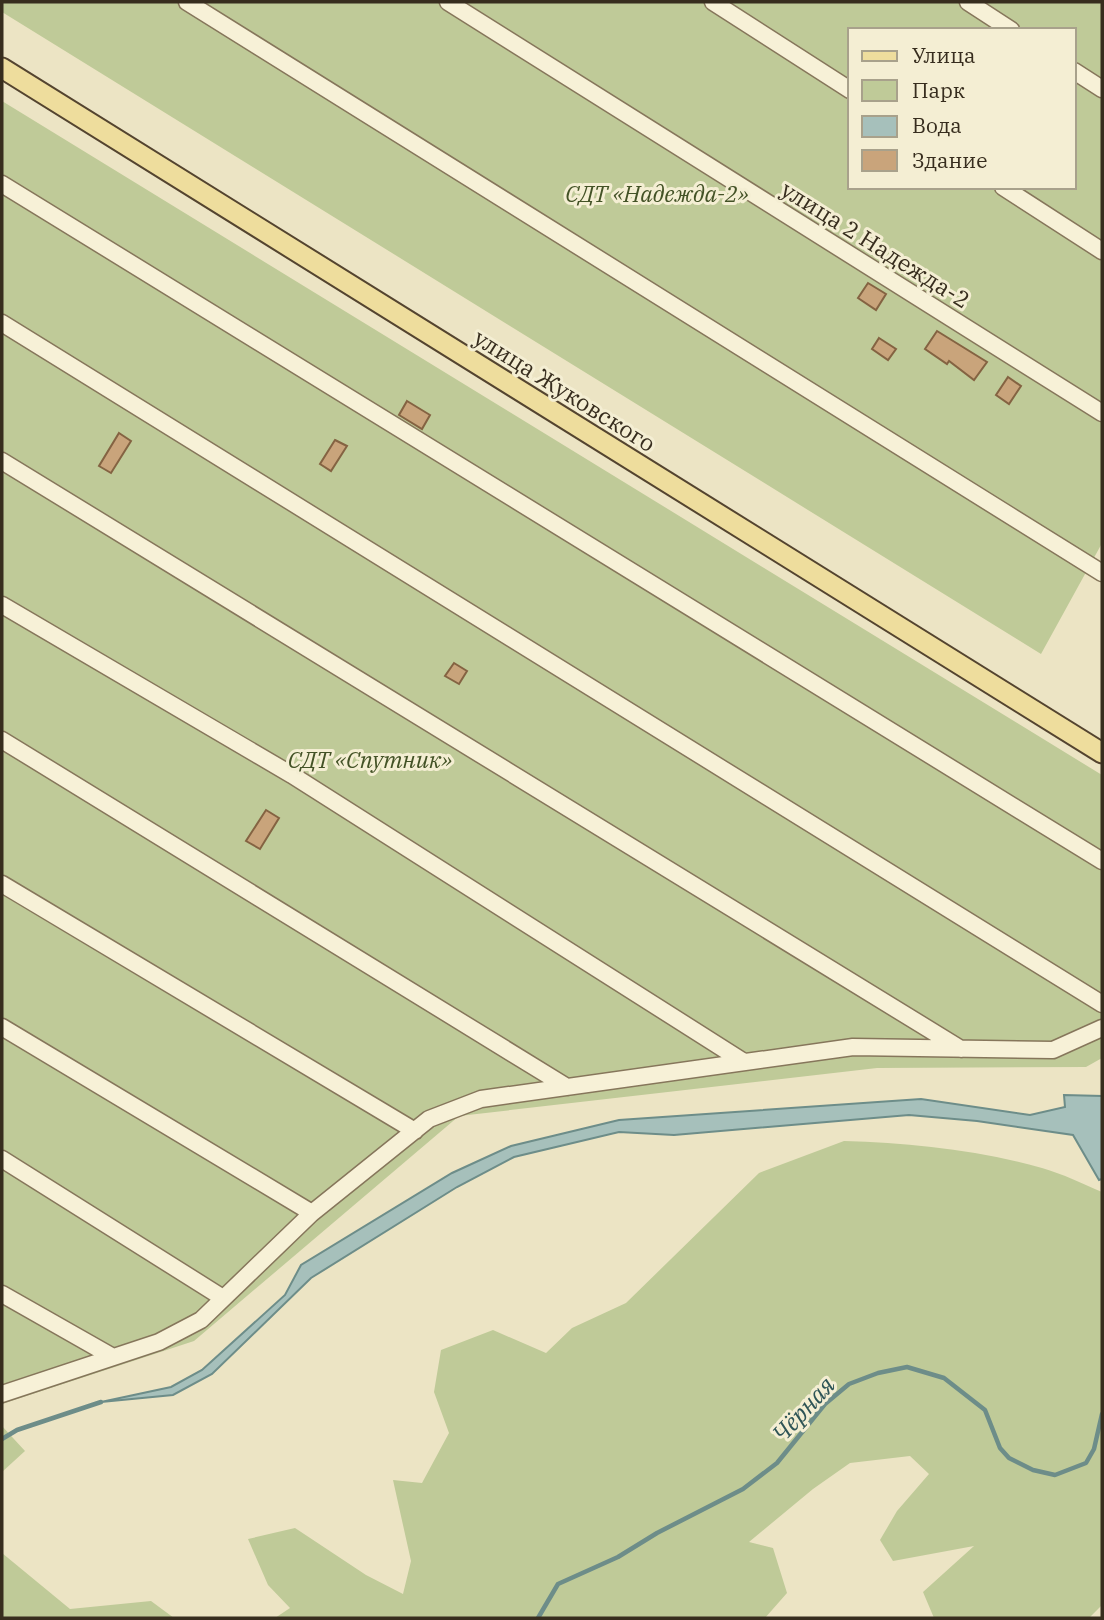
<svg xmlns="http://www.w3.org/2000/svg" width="1104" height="1620" viewBox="0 0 1104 1620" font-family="'IBM Plex Serif',serif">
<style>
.green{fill:#bfca98;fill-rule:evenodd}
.water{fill:#a6c0bb;stroke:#6d8d89;stroke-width:2}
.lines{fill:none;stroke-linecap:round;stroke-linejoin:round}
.stream{stroke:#6d8d89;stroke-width:4.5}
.building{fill:#c9a47b;stroke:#846342;stroke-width:2}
.minor-casing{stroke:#86765b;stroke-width:19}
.major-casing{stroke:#54442f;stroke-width:23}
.minor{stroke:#f7f1d7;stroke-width:16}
.major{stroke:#eedd9d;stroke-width:19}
.labels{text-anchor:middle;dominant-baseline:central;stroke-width:6;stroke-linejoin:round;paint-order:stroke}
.park-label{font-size:23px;font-style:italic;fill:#435226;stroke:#f4eed3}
.street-label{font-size:23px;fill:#372d1e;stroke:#f4eed3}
.water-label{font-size:24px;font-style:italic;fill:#2e5456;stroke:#f4eed3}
</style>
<rect width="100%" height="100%" fill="#ece4c4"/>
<path class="green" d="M2 2H1102L1101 545 1041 654 2 12ZM850 30H1074V187H850Z
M2 101 1102 775V1058L1086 1067 877 1068 459 1116 194 1341 2 1404Z
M844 1141C910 1143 978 1150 1042 1168 1063 1174 1083 1184 1102 1192V1605L1089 1618H934L923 1592 974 1546 893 1561 880 1540 897 1511 929 1474 910 1456 850 1463 813 1489 749 1542 773 1548 787 1593 765 1618H275L290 1608 268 1585 248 1539 295 1528 366 1575 403 1594 411 1561 393 1480 422 1483 449 1433 434 1392 441 1350 493 1330 546 1353 572 1328 626 1303 759 1173Z
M2 1426 25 1451 2 1472Z
M2 1553 70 1609 151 1601 174 1618H2Z"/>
<path class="water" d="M1064 1095 1102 1096V1179L1099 1180 1073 1135 977 1121 909 1115 674 1135 619 1132 514 1157 457 1187 311 1278 212 1374 173 1395 101 1402 171 1387 202 1370 285 1295 301 1265 452 1173 511 1146 619 1120 921 1099 1030 1115 1065 1107Z"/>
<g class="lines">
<path class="stream" d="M2 1439 17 1430 101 1402
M538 1618 558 1584 618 1557 657 1533 743 1489 777 1463 825 1404 849 1384 878 1373 907 1367 944 1378 985 1410 1000 1448 1009 1458 1033 1470 1055 1475 1086 1463 1094 1449 1102 1414"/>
</g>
<path class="building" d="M868 283 886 294 876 310 858 298Z
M937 331 987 362 974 380 949 361 947 364 925 349Z
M879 338 896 349 888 360 872 349Z
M1008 377 1021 386 1009 404 996 395Z
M407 401 430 415 422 429 399 415Z
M119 433 131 441 111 473 99 466Z
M335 440 347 446 331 471 320 464Z
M454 663 467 671 459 684 445 676Z
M266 810 279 818 260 849 246 841Z"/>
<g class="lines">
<g class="minor-casing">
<path id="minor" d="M187 2 1102 573
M448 2 1102 413
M713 2 850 90
M968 2 1011 30
M1074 71 1102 89
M2 184 1102 861
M1003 187 1102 251
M2 323 1102 1004
M2 461 961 1049
M2 605 292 775 744 1062
M2 740 567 1087
M2 884 415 1131
M2 1027 312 1213
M2 1159 223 1298
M2 1294 113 1357
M2 1394 159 1342 201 1320 312 1213 429 1119 481 1099 853 1047 1053 1050 1102 1028"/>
</g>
<g class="major-casing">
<path id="major" d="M2 68 1102 753"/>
</g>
<use href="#minor" class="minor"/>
<use href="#major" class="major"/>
</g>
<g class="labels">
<g class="park-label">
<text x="657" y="193">СДТ «Надежда-2»</text>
<text x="370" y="759">СДТ «Спутник»</text>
</g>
<g class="street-label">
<text transform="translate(876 244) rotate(32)">улица 2 Надежда-2</text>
<text transform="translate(565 390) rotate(32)">улица Жуковского</text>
</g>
<g class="water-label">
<text transform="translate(803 1409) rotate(-47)">Чёрная</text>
</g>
</g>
<rect width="1104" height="1620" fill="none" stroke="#372d1e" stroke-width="7"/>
<rect x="848" y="28" width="228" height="161" fill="#f4eed3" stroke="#a8a18b" stroke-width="2"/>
<rect x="862" y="51" width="35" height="10" fill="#eedd9d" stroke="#a8a18b" stroke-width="2"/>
<text x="912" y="63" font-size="21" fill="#372d1e">Улица</text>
<rect x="862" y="80" width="35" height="21" fill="#bfca98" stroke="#a8a18b" stroke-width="2"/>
<text x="912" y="98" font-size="21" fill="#372d1e">Парк</text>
<rect x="862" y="116" width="35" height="21" fill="#a6c0bb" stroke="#a8a18b" stroke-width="2"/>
<text x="912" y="133" font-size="21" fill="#372d1e">Вода</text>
<rect x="862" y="150" width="35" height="21" fill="#c9a47b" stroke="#a8a18b" stroke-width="2"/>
<text x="912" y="168" font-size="21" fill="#372d1e">Здание</text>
</svg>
